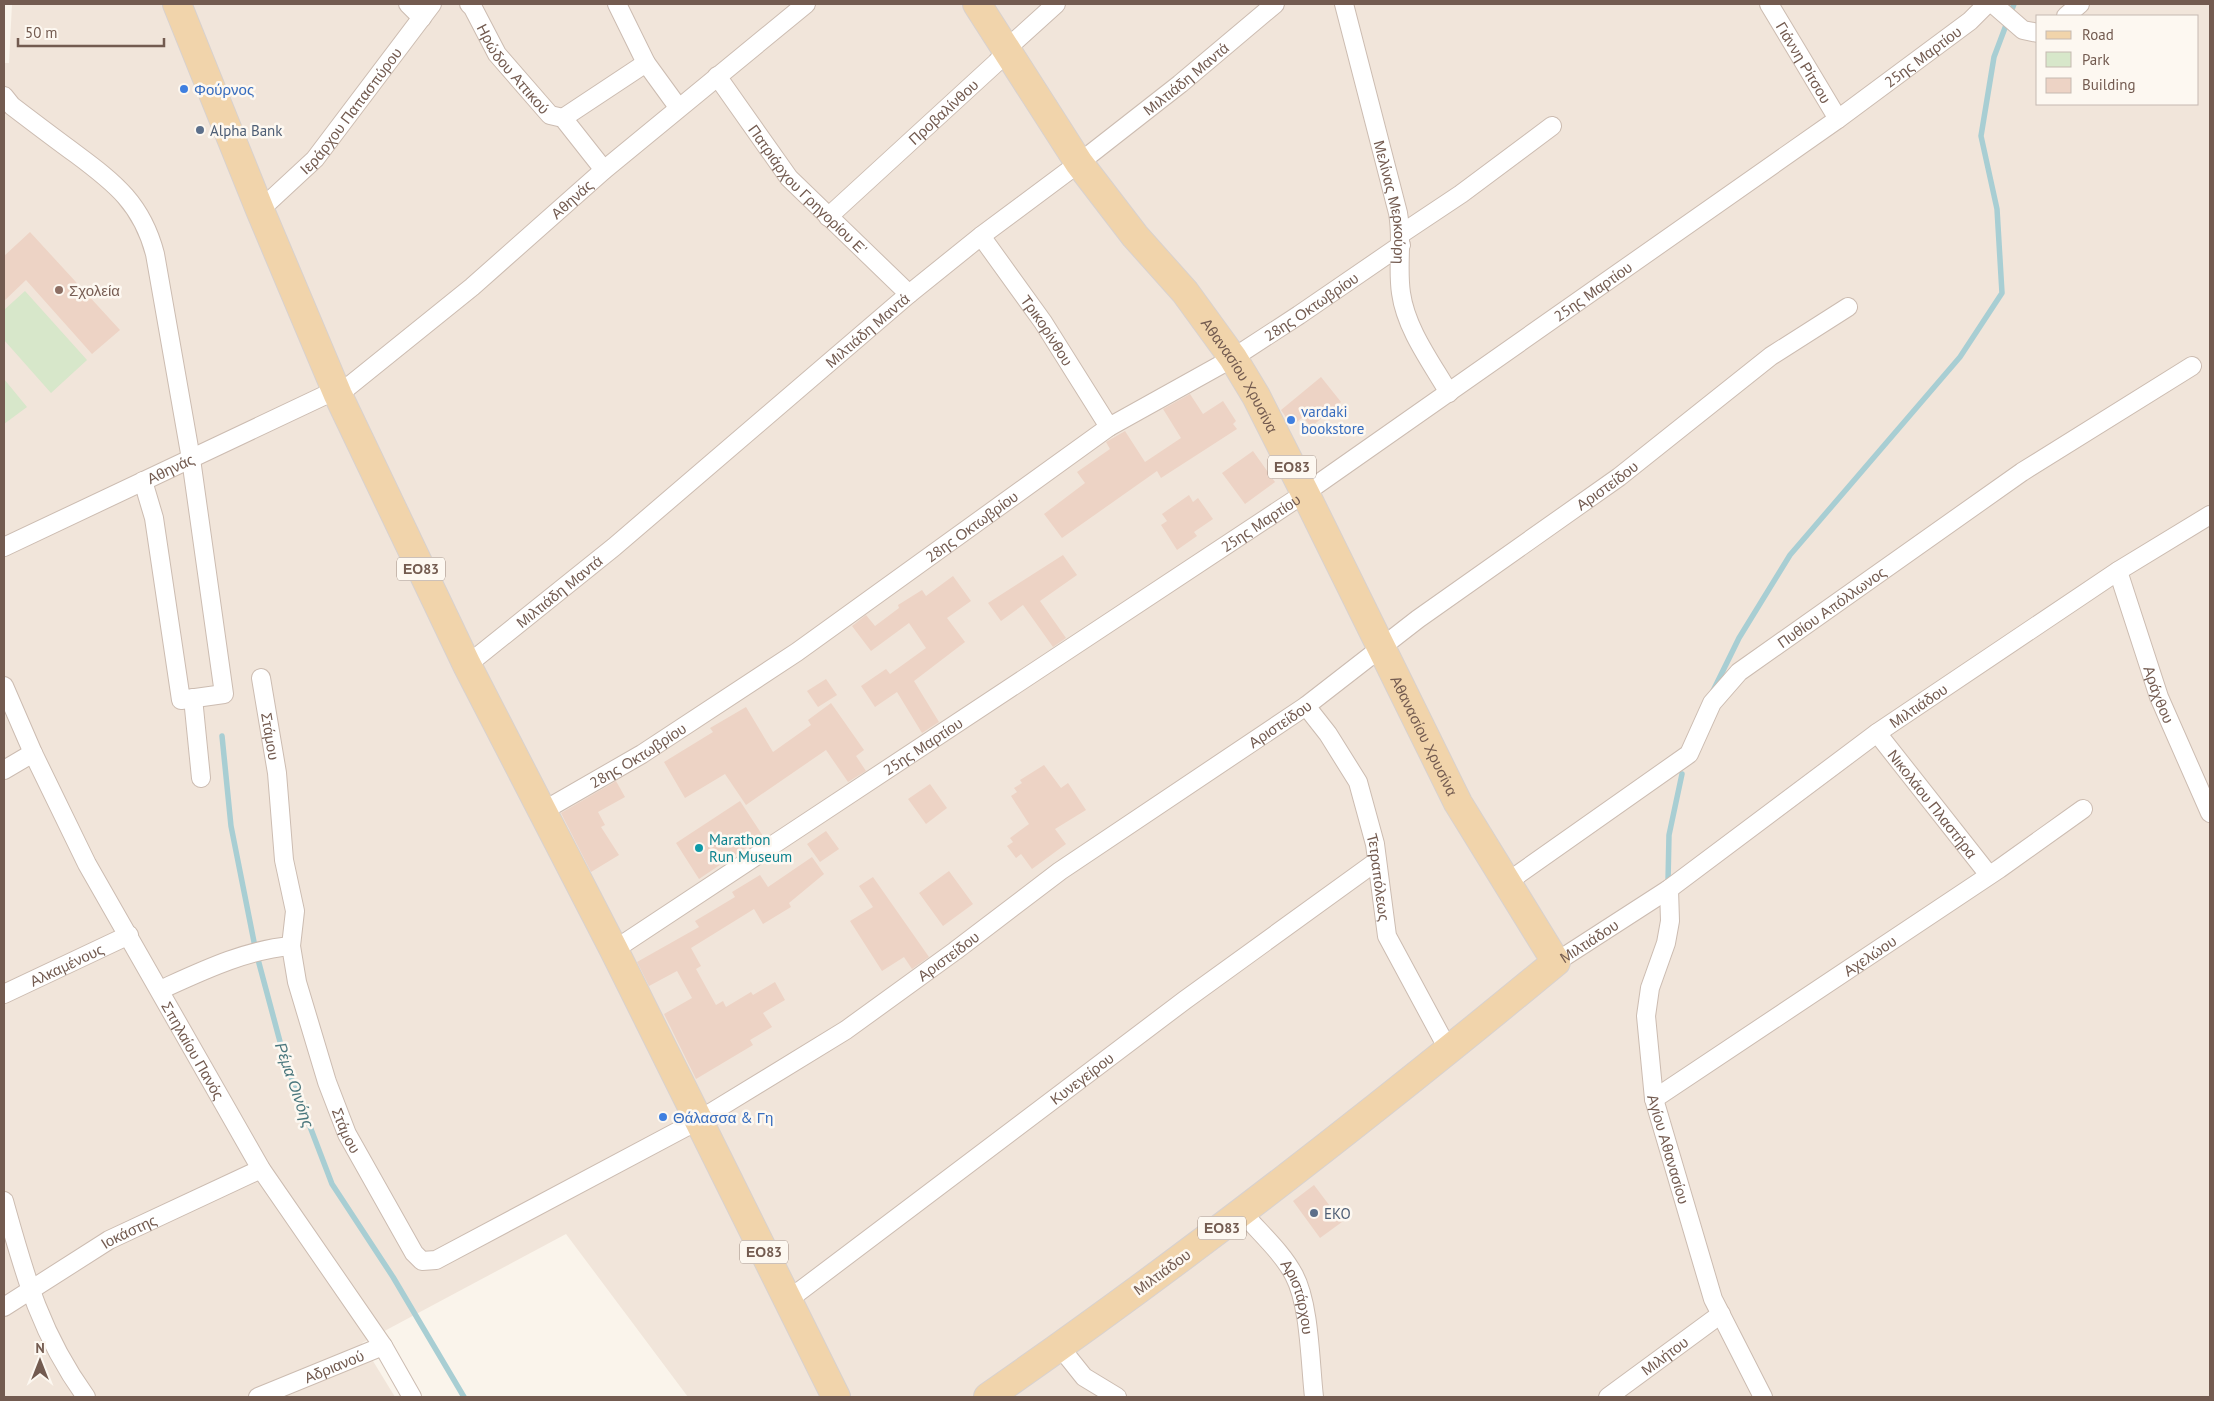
<svg xmlns="http://www.w3.org/2000/svg" width="2214" height="1401" viewBox="0 0 2214 1401" font-family="'PT Sans',sans-serif">
<style>
.residential{fill:#f1e5da;fill-rule:evenodd}
.green{fill:#d7e7ca}
.lines{fill:none;stroke-linecap:round;stroke-linejoin:round}
.stream{stroke:#a8ced3;stroke-width:5.5}
.building{fill:#edd3c5}
.minor-casing{stroke:#ccbcb1;stroke-width:20}
.primary-casing{stroke:#d8d1ce;stroke-width:30}
.minor{stroke:#fff;stroke-width:18}
.primary{stroke:#f1d4ab;stroke-width:28}
.shop-dot{fill:#3f7fe0;stroke:#fdf8f1;stroke-width:2}
.service-dot{fill:#5c6f8a;stroke:#fdf8f1;stroke-width:2}
.education-dot{fill:#8d6e63;stroke:#fdf8f1;stroke-width:2}
.culture-dot{fill:#0f9aa8;stroke:#fdf8f1;stroke-width:2}
.labels{text-anchor:middle;dominant-baseline:central;stroke-width:5;stroke-linejoin:round;paint-order:stroke}
.shield{fill:#fdf8f1;stroke:#9c8a80;stroke-width:1}
.shield-label{font-size:14px;font-weight:bold;fill:#735b50}
.street-label{font-size:15px;fill:#735b50;stroke:#fdf8f1}
.shop-label{font-size:15px;fill:#366cbe;stroke:#fdf8f1;text-anchor:start}
.service-label{font-size:15px;fill:#4e5e75;stroke:#fdf8f1;text-anchor:start}
.education-label{font-size:15px;fill:#785e54;stroke:#fdf8f1;text-anchor:start}
.culture-label{font-size:15px;fill:#0d838f;stroke:#fdf8f1;text-anchor:start}
.water-label{font-size:16px;font-style:italic;fill:#49767c;stroke:#fdf8f1}
</style>
<rect width="100%" height="100%" fill="#faf4eb"/>
<path class="residential" d="M12 4H2210V1397H688L566 1234 362 1343 395 1397H4V63H9ZM2038 16H2198V104H2038Z"/>
<path class="green" d="M25 291 87 360 51 393 4 340V310Z
M4 379 27 407 4 424Z"/>
<g class="lines">
<path class="stream" d="M1713 691 1739 638 1790 555 1960 357 2002 293 1997 209 1981 136 1994 57 2014 4
M222 736 231 826 256 952 286 1064 332 1184 393 1277 464 1397
M1668 882 1669 835 1682 774"/>
</g>
<path class="building" d="M30 232 120 330 92 354 26 280 4 301V256Z
M1321 377 1341 402 1311 427 1303 417 1292 426 1281 410Z
M1190 394 1203 414 1223 401 1236 421 1233 424 1237 429 1161 478 1157 471 1062 538 1044 514 1085 483 1077 472 1110 449 1106 442 1125 431 1145 462 1181 438 1163 409Z
M1253 451 1275 482 1245 504 1222 473Z
M1189 495 1193 502 1198 498 1213 519 1194 532 1197 536 1177 550 1161 525 1167 521 1162 514Z
M1063 555 1077 575 1040 601 1066 638 1053 647 1023 605 1001 621 988 603Z
M953 576 971 601 947 618 965 642 914 681 939 722 922 733 897 692 875 707 861 686 886 669 890 674 926 648 909 623 871 651 852 626 866 615 875 626 899 608 898 605 922 590 926 596Z
M826 679 837 695 818 707 807 691Z
M831 703 864 750 856 756 866 771 848 782 826 750 746 805 725 774 685 798 664 762 713 732 710 728 746 707 773 752 811 725 808 720Z
M1044 765 1061 788 1068 783 1086 810 1055 829 1066 844 1032 869 1021 854 1016 858 1007 846 1013 842 1010 838 1029 824 1011 796 1017 792 1014 788 1022 783 1020 780Z
M616 781 625 797 598 812 605 825 601 827 619 855 591 872 561 813Z
M930 784 947 808 926 824 908 799Z
M740 801 763 836 699 879 676 843Z
M826 831 839 849 820 862 807 844Z
M812 857 824 874 789 903 791 907 763 924 754 909 691 948 701 966 696 969 716 1005 723 1001 726 1007 751 992 753 995 775 982 785 1000 763 1013 772 1027 750 1040 753 1045 696 1079 664 1014 692 998 677 971 649 986 637 962 699 927 695 921 735 897 732 892 760 875 768 887Z
M949 871 973 904 943 926 919 893Z
M873 877 929 957 912 969 904 957 882 971 850 921 873 907 859 886Z
M1314 1185 1342 1222 1320 1238 1293 1201Z"/>
<g class="lines">
<g class="minor-casing">
<g id="minor">
<path d="M408 4 422 18"/>
<path id="s1" d="M469 4 473 8 497 54 550 115 563 118 604 170"/>
<path d="M617 4 646 63 678 107"/>
<path id="s2" d="M1344 4 1398 213C1403 240 1397 266 1401 293 1406 329 1431 362 1449 393"/>
<path id="s3" d="M1769 4 1838 119"/>
<path d="M1993 4 2023 30 2038 33"/>
<path d="M2066 16 2080 4"/>
<path id="s4" d="M717 76 789 178 909 294"/>
<path d="M4 96 12 106C33 122 54 138 76 154 115 183 142 204 155 254L191 459 224 694 181 700 154 518 143 481"/>
<path d="M563 118 646 63"/>
<path id="s5" d="M260 210 315 159 432 4"/>
<path id="s6" d="M828 217 996 63 1014 42 1056 4"/>
<path d="M1401 234 1461 194 1552 126"/>
<path id="s7" d="M981 236 1043 322 1109 427"/>
<path id="s8" d="M338 395 472 287 604 170 806 4"/>
<path id="s9" d="M4 547 336 390"/>
<path id="s10" d="M2118 571 2159 697 2210 813"/>
<path id="s11" d="M467 665 614 547 909 294 981 236 1079 163 1180 84 1275 4"/>
<path id="s12" d="M261 678 277 773 284 860 295 911 291 946 297 982 327 1082 347 1134 414 1253 422 1261 436 1260 699 1120 846 1030 955 951 1060 871 1306 706 1418 619 1619 477 1771 356 1848 307"/>
<path id="s13" d="M4 686 33 753 87 864 261 1169 383 1346 412 1397"/>
<path d="M193 698 201 778"/>
<path id="s14" d="M1306 706 1328 734 1358 782 1375 844 1387 936 1449 1051"/>
<path id="s15" d="M1877 733 1989 875"/>
<path d="M4 770 33 753"/>
<path id="s16" d="M543 811 642 754 797 652 1109 427 1233 358 1299 315 1401 245"/>
<path id="s17" d="M1506 883 1689 754 1712 703 1739 672 2022 472 2192 366"/>
<path id="s18" d="M1669 889 1670 921 1666 943 1650 988 1646 1016 1654 1099 1713 1299 1763 1397"/>
<path id="s19" d="M614 950 1305 493 1838 119 1970 21 1987 4"/>
<path id="s20" d="M1556 962 1669 889 1877 733 2118 571 2210 515"/>
<path d="M160 990C202 971 245 950 291 946"/>
<path id="s21" d="M4 994 129 935"/>
<path id="s22" d="M1654 1099 1999 869 2083 809"/>
<path d="M4 1201C25 1276 40 1333 86 1397"/>
<path id="s23" d="M1242 1212C1259 1232 1282 1252 1294 1275 1310 1305 1310 1363 1314 1397"/>
<path id="s24" d="M788 1300 1185 1000 1377 861"/>
<path id="s25" d="M4 1307 109 1240 261 1169"/>
<path d="M1060 1347 1084 1377 1117 1397"/>
<path id="s26" d="M258 1397 383 1346"/>
<path id="s27" d="M1608 1397 1721 1314"/>
</g>
</g>
<g class="primary-casing">
<g id="primary">
<path d="M177 4 260 210 338 395 467 665 614 950 836 1397"/>
<path id="s28" d="M977 4 1079 163 1135 236 1185 292 1233 358 1256 396 1305 493 1458 803 1556 962C1372 1114 1184 1261 988 1397"/>
</g>
</g>
<use href="#minor" class="minor"/>
<use href="#primary" class="primary"/>
</g>
<g class="shop-dot">
<circle cx="184" cy="89" r="5"/>
<circle cx="1291" cy="420" r="5"/>
<circle cx="663" cy="1117" r="5"/>
</g>
<g class="service-dot">
<circle cx="200" cy="130" r="5"/>
<circle cx="1314" cy="1213" r="5"/>
</g>
<circle class="education-dot" cx="59" cy="290" r="5"/>
<circle class="culture-dot" cx="699" cy="848" r="5"/>
<g class="labels">
<g class="shield">
<rect x="1268" y="455.5" width="48" height="23" rx="4"/>
<rect x="397" y="557.5" width="48" height="23" rx="4"/>
<rect x="1198" y="1216.5" width="48" height="23" rx="4"/>
<rect x="740" y="1240.5" width="48" height="23" rx="4"/>
</g>
<g class="shield-label">
<text x="1292" y="467">ΕΟ83</text>
<text x="421" y="569">ΕΟ83</text>
<text x="1222" y="1228">ΕΟ83</text>
<text x="764" y="1252">ΕΟ83</text>
</g>
<g class="street-label">
<text stroke="none"><textPath href="#s19" startOffset="1585">25ης Μαρτίου</textPath></text>
<text stroke="none"><textPath href="#s3" startOffset="68">Γιάννη Ρίτσου</textPath></text>
<text stroke="none"><textPath href="#s1" startOffset="79">Ηρώδου Αττικού</textPath></text>
<text stroke="none"><textPath href="#s11" startOffset="928">Μιλτιάδη Μαντά</textPath></text>
<text stroke="none"><textPath href="#s5" startOffset="135">Ιεράρχου Παπασπύρου</textPath></text>
<text stroke="none"><textPath href="#s6" startOffset="156">Προβαλίνθου</textPath></text>
<text stroke="none"><textPath href="#s4" startOffset="146">Πατριάρχου Γρηγορίου Ε'</textPath></text>
<text stroke="none"><textPath href="#s8" startOffset="305">Αθηνάς</textPath></text>
<text stroke="none"><textPath href="#s2" startOffset="204">Μελίνας Μερκούρη</textPath></text>
<text stroke="none"><textPath href="#s19" startOffset="1180">25ης Μαρτίου</textPath></text>
<text stroke="none"><textPath href="#s16" startOffset="920">28ης Οκτωβρίου</textPath></text>
<text stroke="none"><textPath href="#s11" startOffset="522">Μιλτιάδη Μαντά</textPath></text>
<text stroke="none"><textPath href="#s7" startOffset="115">Τρικορίνθου</textPath></text>
<text stroke="none"><textPath href="#s28" startOffset="456">Αθανασίου Χρυσίνα</textPath></text>
<text stroke="none"><textPath href="#s9" startOffset="184">Αθηνάς</textPath></text>
<text stroke="none"><textPath href="#s12" startOffset="2036">Αριστείδου</textPath></text>
<text stroke="none"><textPath href="#s19" startOffset="775">25ης Μαρτίου</textPath></text>
<text stroke="none"><textPath href="#s16" startOffset="515">28ης Οκτωβρίου</textPath></text>
<text stroke="none"><textPath href="#s11" startOffset="118">Μιλτιάδη Μαντά</textPath></text>
<text stroke="none"><textPath href="#s17" startOffset="434">Πυθίου Απόλλωνος</textPath></text>
<text stroke="none"><textPath href="#s10" startOffset="130">Αράχθου</textPath></text>
<text stroke="none"><textPath href="#s20" startOffset="444">Μιλτιάδου</textPath></text>
<text stroke="none"><textPath href="#s12" startOffset="1631">Αριστείδου</textPath></text>
<text stroke="none"><textPath href="#s28" startOffset="861">Αθανασίου Χρυσίνα</textPath></text>
<text stroke="none"><textPath href="#s12" startOffset="59">Στάμου</textPath></text>
<text stroke="none"><textPath href="#s19" startOffset="370">25ης Μαρτίου</textPath></text>
<text stroke="none"><textPath href="#s16" startOffset="110">28ης Οκτωβρίου</textPath></text>
<text stroke="none"><textPath href="#s15" startOffset="90">Νικολάου Πλαστήρα</textPath></text>
<text stroke="none"><textPath href="#s14" startOffset="190">Τετραπόλεως</textPath></text>
<text stroke="none"><textPath href="#s20" startOffset="39">Μιλτιάδου</textPath></text>
<text stroke="none"><textPath href="#s12" startOffset="1226">Αριστείδου</textPath></text>
<text stroke="none"><textPath href="#s22" startOffset="259">Αχελώου</textPath></text>
<text stroke="none"><textPath href="#s21" startOffset="69">Αλκαμένους</textPath></text>
<text stroke="none"><textPath href="#s13" startOffset="411">Σπηλαίου Πανός</textPath></text>
<text stroke="none"><textPath href="#s24" startOffset="368">Κυνεγείρου</textPath></text>
<text stroke="none"><textPath href="#s12" startOffset="464">Στάμου</textPath></text>
<text stroke="none"><textPath href="#s18" startOffset="266">Αγίου Αθανασίου</textPath></text>
<text stroke="none"><textPath href="#s25" startOffset="146">Ιοκάστης</textPath></text>
<text transform="translate(1162 1272) rotate(-36)">Μιλτιάδου</text>
<text stroke="none"><textPath href="#s23" startOffset="104">Αριστάρχου</textPath></text>
<text stroke="none"><textPath href="#s27" startOffset="70">Μιλήτου</textPath></text>
<text stroke="none"><textPath href="#s26" startOffset="82">Αδριανού</textPath></text>
</g>
<g class="shop-label">
<text x="194" y="89">Φούρνος</text>
<text x="1301" y="411">vardaki<tspan x="1301" dy="17">bookstore</tspan></text>
<text x="673" y="1117">Θάλασσα &amp; Γη</text>
</g>
<g class="service-label">
<text x="210" y="130">Alpha Bank</text>
<text x="1324" y="1213">EKO</text>
</g>
<g class="education-label">
<text x="69" y="290">Σχολεία</text>
</g>
<g class="culture-label">
<text x="709" y="839">Marathon<tspan x="709" dy="17">Run Museum</tspan></text>
</g>
<g class="water-label">
<text transform="translate(295 1085) rotate(71)">Ρέμα Οινόης</text>
</g>
</g>
<rect width="2214" height="1401" fill="none" stroke="#735b50" stroke-width="10"/>
<rect x="2036" y="15" width="162" height="90" fill="#fdf8f1" stroke="#c6b9b1"/>
<rect x="2046" y="31" width="25" height="8" fill="#f1d4ab" stroke="#c6b9b1"/>
<text x="2082" y="40" font-size="15" fill="#735b50">Road</text>
<rect x="2046" y="52" width="25" height="15" fill="#d7e7ca" stroke="#c6b9b1"/>
<text x="2082" y="65" font-size="15" fill="#735b50">Park</text>
<rect x="2046" y="78" width="25" height="15" fill="#edd3c5" stroke="#c6b9b1"/>
<text x="2082" y="90" font-size="15" fill="#735b50">Building</text>
<g transform="translate(40 1361)" stroke="#fdf8f1" stroke-width="4" paint-order="stroke">
<path d="M0-4L9 19L0 12L-9 19Z" fill="#735b50"/>
<text y="-8" font-size="14" font-weight="bold" text-anchor="middle" fill="#735b50">N</text>
</g>
<path d="M18 38v8h146v-8" fill="none" stroke="#735b50" stroke-width="2.5"/>
<text x="25" y="38" font-size="15" fill="#735b50" stroke="#fdf8f1" stroke-width="4" paint-order="stroke">50 m</text>
</svg>
